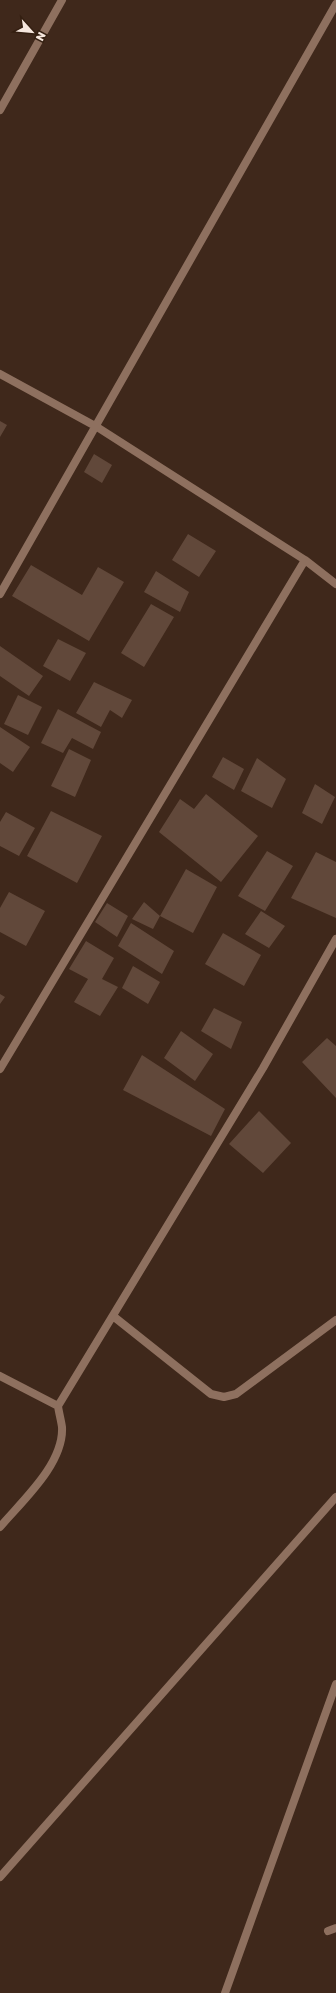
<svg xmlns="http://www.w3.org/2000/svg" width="336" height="1993" viewBox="0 0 336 1993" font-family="'Golos Text',sans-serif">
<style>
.building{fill:#61483a}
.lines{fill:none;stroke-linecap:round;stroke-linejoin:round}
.minor{stroke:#8e705f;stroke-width:8}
</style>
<rect width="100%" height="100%" fill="#3f281b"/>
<path class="building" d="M0 421 7 425 0 437Z
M94 454 112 465 102 483 84 472Z
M188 534 216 551 199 577 172 560Z
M31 565 82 595 98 567 124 582 89 641 12 596Z
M156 571 189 592 180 612 144 592Z
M151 604 174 617 144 667 121 653Z
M58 639 86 653 70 681 43 666Z
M0 646 43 676 29 696 0 676Z
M94 682 132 700 122 718 110 710 101 727 76 713Z
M18 695 42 707 28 735 4 724Z
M58 709 101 732 93 749 72 738 63 753 41 743Z
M0 727 30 747 13 772 0 763Z
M69 749 91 760 75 797 51 786Z
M223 757 244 769 234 790 212 777Z
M257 758 286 779 272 808 241 791Z
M315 784 335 797 322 824 302 813Z
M206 794 258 836 221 882 159 832 180 799 194 809Z
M51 811 102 836 77 883 27 856Z
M6 812 35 828 19 856 0 846V822Z
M267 851 293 866 265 911 238 896Z
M316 852 336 862V918L291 898Z
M186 869 217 887 193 933 160 916Z
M9 892 45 911 26 946 0 932V908Z
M144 902 160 916 153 929 132 919Z
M107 903 128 916 117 937 95 922Z
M261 911 285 926 269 948 245 934Z
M131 923 174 951 162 974 118 946Z
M223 933 261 955 244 986 205 964Z
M86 941 114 958 102 979 118 987 100 1016 74 1002 88 979 69 969Z
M133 966 160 982 148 1004 122 988Z
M0 994 5 997 0 1004Z
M214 1008 242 1022 231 1049 201 1031Z
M181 1031 213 1054 195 1081 164 1058Z
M327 1038 336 1046V1098L302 1062Z
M142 1055 225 1109 211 1136 123 1090Z
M259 1111 291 1143 263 1173 229 1144Z"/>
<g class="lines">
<path class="minor" d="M0 110 62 0
M0 374 97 427 305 560 336 584
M0 594C113 398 223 200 336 4
M0 1069 305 560
M113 1316 211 1394 224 1397 236 1394 336 1320
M0 1376 58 1406
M0 1527C22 1501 64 1464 62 1427 61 1420 59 1413 58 1406L263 1068 336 939
M0 1877 336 1497
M328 1931 336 1928
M225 1993 336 1684"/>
</g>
<g transform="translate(32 32) rotate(117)" stroke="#341f11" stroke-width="3" paint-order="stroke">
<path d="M0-3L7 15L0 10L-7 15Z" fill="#f6e7de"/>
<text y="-6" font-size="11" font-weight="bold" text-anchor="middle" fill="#f6e7de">N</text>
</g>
</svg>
